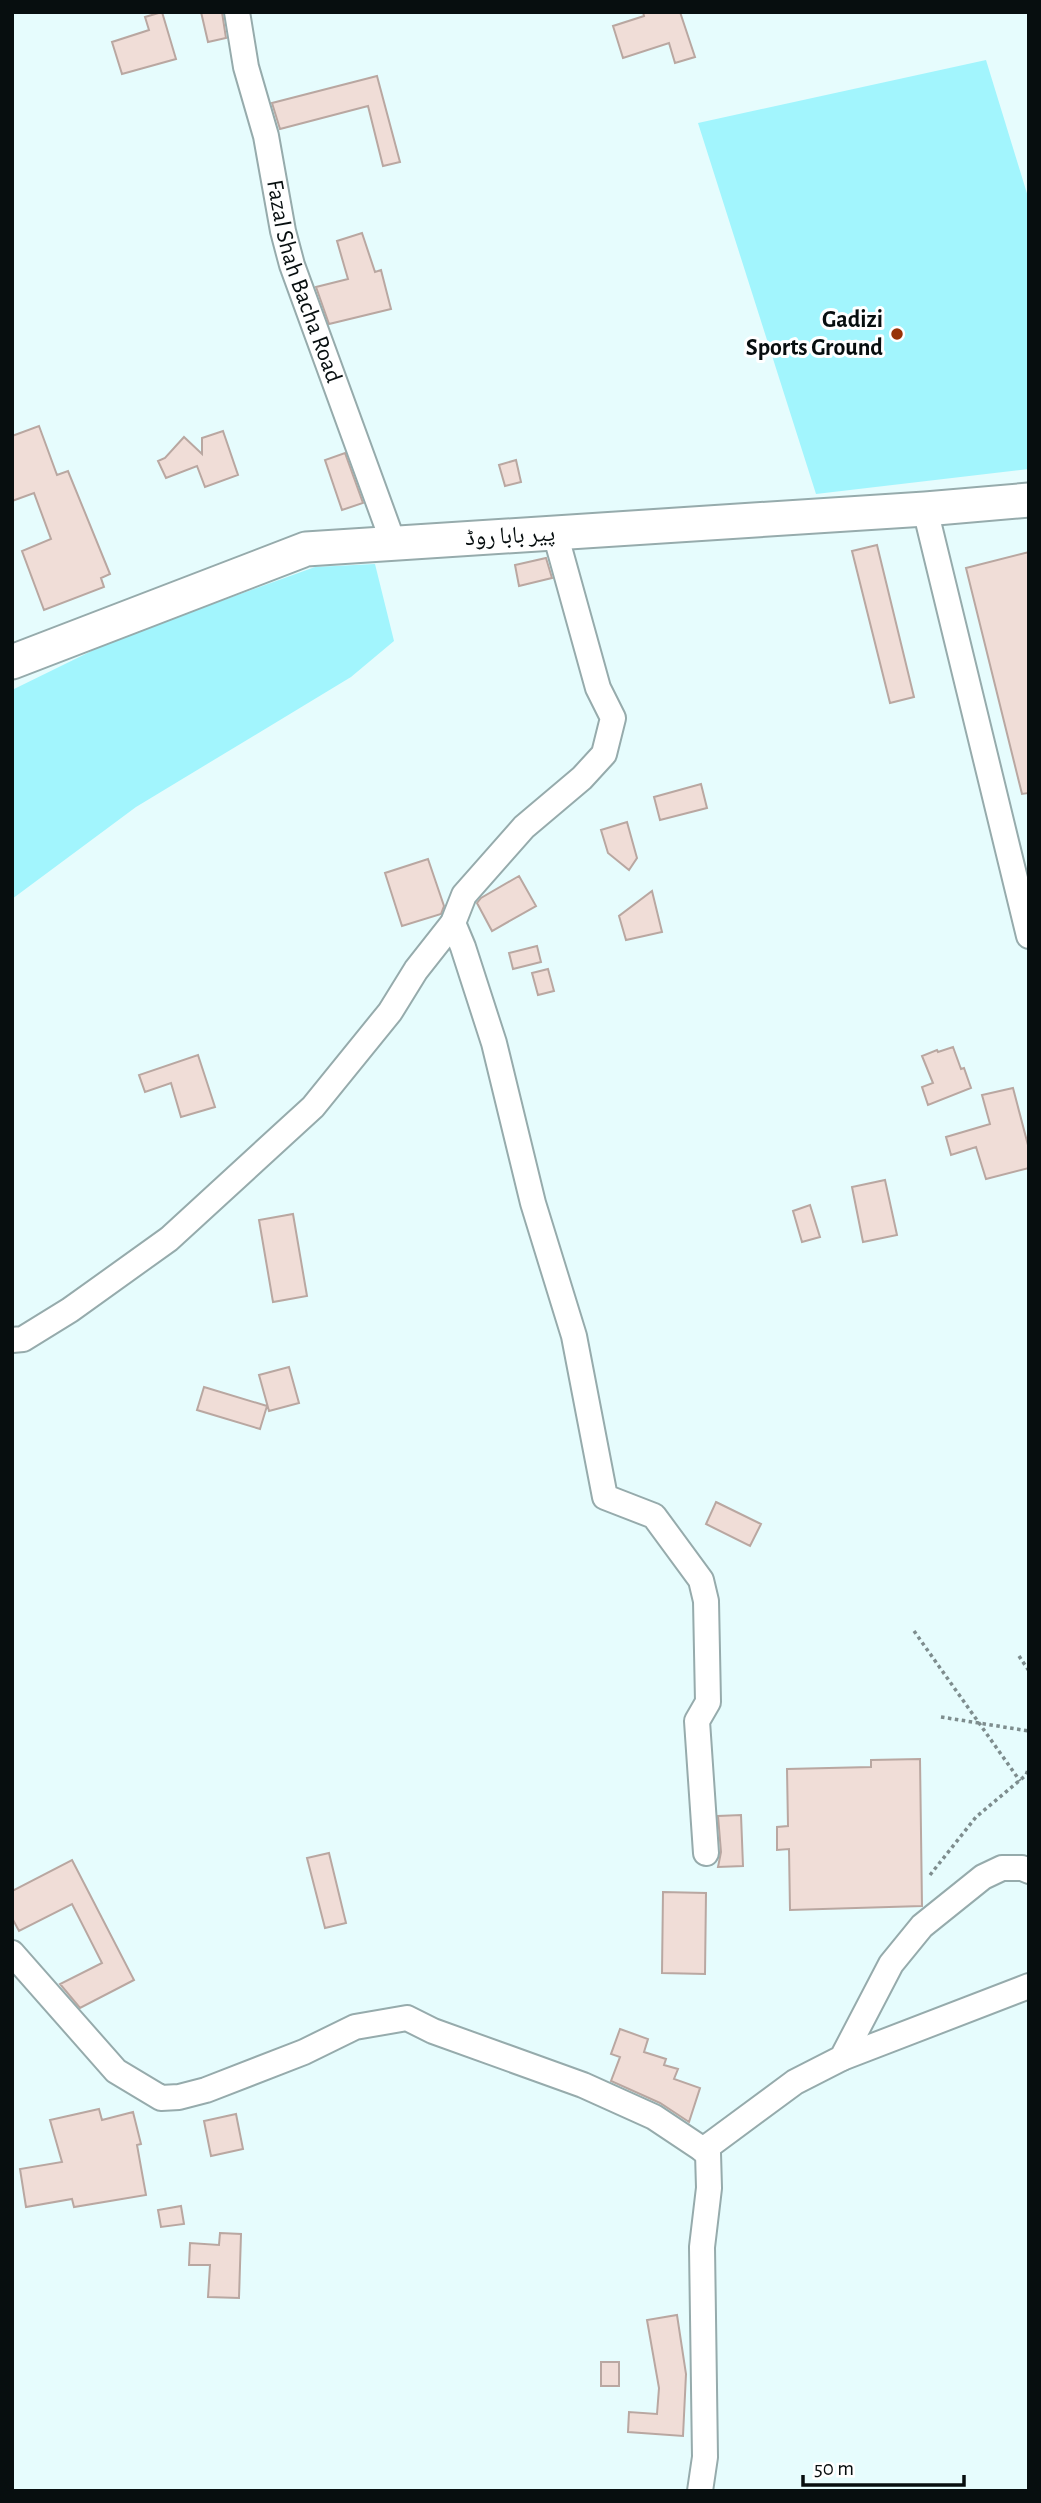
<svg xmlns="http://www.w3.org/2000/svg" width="1041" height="2503" viewBox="0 0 1041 2503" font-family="'Alegreya Sans','Noto Naskh Arabic',sans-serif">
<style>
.green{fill:#a2f5fd}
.building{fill:#f0ddd7;stroke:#b9a7a1;stroke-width:2}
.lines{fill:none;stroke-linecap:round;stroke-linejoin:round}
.minor-casing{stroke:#96abac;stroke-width:28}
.secondary-casing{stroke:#96abac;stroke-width:37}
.path{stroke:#7e8d8e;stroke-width:3.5;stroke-dasharray:3.5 3.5;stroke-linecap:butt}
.minor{stroke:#fff;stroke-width:24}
.secondary{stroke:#fff;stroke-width:33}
.poi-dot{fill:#973206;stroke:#fff;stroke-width:2.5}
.labels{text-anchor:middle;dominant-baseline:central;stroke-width:6;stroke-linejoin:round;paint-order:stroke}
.street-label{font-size:24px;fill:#070e0f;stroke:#fff}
.poi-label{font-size:24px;font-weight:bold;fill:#070e0f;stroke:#fff;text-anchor:end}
</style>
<rect width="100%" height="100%" fill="#e6fcfd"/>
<path class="green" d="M986 60 1029 200V469L816 494 698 123Z
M375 564 394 641 351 677 136 807 12 899V690L116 639 315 567Z"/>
<path class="building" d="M162 12 176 59 122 74 112 42 149 30 145 17Z
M201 12H222L226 38 208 42Z
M643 12H680L695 57 675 63 669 43 623 58 613 26 644 16Z
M377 76 400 162 383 166 368 106 280 129 272 103Z
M362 233 375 272 381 270 391 309 329 324 316 287 348 279 337 241Z
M39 426 57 475 68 471 110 574 101 578 104 587 44 610 22 551 51 539 34 493 12 501V436Z
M223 431 238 475 205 487 197 466 166 478 158 461 165 458 184 437 202 454V438Z
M345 453 363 503 342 510 325 460Z
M516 460 521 482 505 486 499 465Z
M877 545 914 697 890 703 852 551Z
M1029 552V793L1022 794 966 568Z
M546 558 552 578 519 586 515 565Z
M701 784 707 808 660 820 654 797Z
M627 822 637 858 629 870 608 853 601 830Z
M428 859 444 906 441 914 402 926 385 873Z
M519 876 536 906 492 931 477 903 481 898Z
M652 891 662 932 626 940 619 916Z
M537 946 541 962 513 969 509 953Z
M548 969 554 991 538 995 532 973Z
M953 1047 961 1069 964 1068 971 1088 928 1105 922 1087 933 1083 922 1056 937 1050 938 1052Z
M198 1055 215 1107 181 1117 171 1083 145 1092 139 1075Z
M1013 1088 1029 1149V1168L986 1179 976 1147 951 1155 946 1137 990 1124 982 1095Z
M885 1180 897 1235 863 1242 852 1187Z
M810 1205 820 1237 802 1242 793 1211Z
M293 1214 307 1296 273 1302 259 1220Z
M289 1367 299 1403 269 1411 259 1375Z
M204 1387 267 1406 260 1429 197 1410Z
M716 1502 761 1524 750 1546 706 1524Z
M920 1759 922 1906 790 1910 789 1849 777 1850V1827L788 1826 787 1769 871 1767V1760Z
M741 1815 743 1866 718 1867 721 1852 718 1816Z
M329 1853 346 1923 325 1928 307 1858Z
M72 1860 134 1980 80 2008 60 1984 102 1963 72 1904 19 1931 12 1918V1891Z
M663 1892 706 1893 705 1974 662 1973Z
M620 2029 648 2039 644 2052 666 2059 664 2065 678 2069 674 2079 700 2088 689 2122 660 2103 611 2081 620 2057 611 2054Z
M99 2109 102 2120 133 2112 141 2144 137 2145 146 2195 74 2207 72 2199 26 2207 20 2169 62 2162 50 2120Z
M236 2114 243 2149 211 2156 204 2121Z
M181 2206 184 2224 161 2227 158 2210Z
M220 2233 241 2234 239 2298 208 2297 210 2265H189L190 2243 219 2245Z
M677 2315 686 2374 683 2436 628 2432 629 2412 657 2414 659 2388 647 2320Z
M601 2362H619V2386H601Z"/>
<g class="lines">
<g class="minor-casing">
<g id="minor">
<path id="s1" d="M237 12 246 67 266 136 283 231 292 265 393 542"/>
<path d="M925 509 1029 936"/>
<path d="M453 923 463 947 494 1043 533 1203 574 1336 605 1497 654 1516 701 1580 706 1601 708 1702 697 1721 706 1853"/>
<path d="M12 1340 23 1339 70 1310 169 1239 313 1107 390 1012 416 970 453 923 464 895 524 827 582 778 604 754 613 718 598 688 555 533"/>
<path d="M12 1953 116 2071 161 2098 179 2097 206 2090 304 2052 355 2027 407 2018 433 2031 583 2085 654 2117 708 2153 709 2188 702 2247 705 2457 700 2491"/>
<path d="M842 2058 1029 1986"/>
<path d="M703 2150 795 2082 842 2058 891 1964 922 1926 983 1877 1002 1868H1022L1029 1871"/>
</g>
</g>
<g class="secondary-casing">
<path id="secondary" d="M12 662 306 549 925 509 1029 500"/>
</g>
<path class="path" d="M914 1631 1020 1781
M1019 1656 1029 1671
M941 1717 1029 1731
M930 1875 976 1817 1026 1775 1029 1767"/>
<use href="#minor" class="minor"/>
<use href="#secondary" class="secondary"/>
</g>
<circle class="poi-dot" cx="897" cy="334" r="7"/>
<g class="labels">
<g class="street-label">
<text stroke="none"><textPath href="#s1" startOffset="278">Fazal Shah Bacha Road</textPath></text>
<text transform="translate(510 536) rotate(-3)">پیر بابا روڈ</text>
</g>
<g class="poi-label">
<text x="883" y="320">Gadizi<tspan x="883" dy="28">Sports Ground</tspan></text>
</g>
</g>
<rect width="1041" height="2503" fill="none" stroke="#070e0f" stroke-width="28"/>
<path d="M803 2475v10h161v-10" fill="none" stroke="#070e0f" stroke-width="3.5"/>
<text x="814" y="2475" font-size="21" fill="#070e0f" stroke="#ffffff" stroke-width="5" paint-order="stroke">50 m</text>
</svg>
